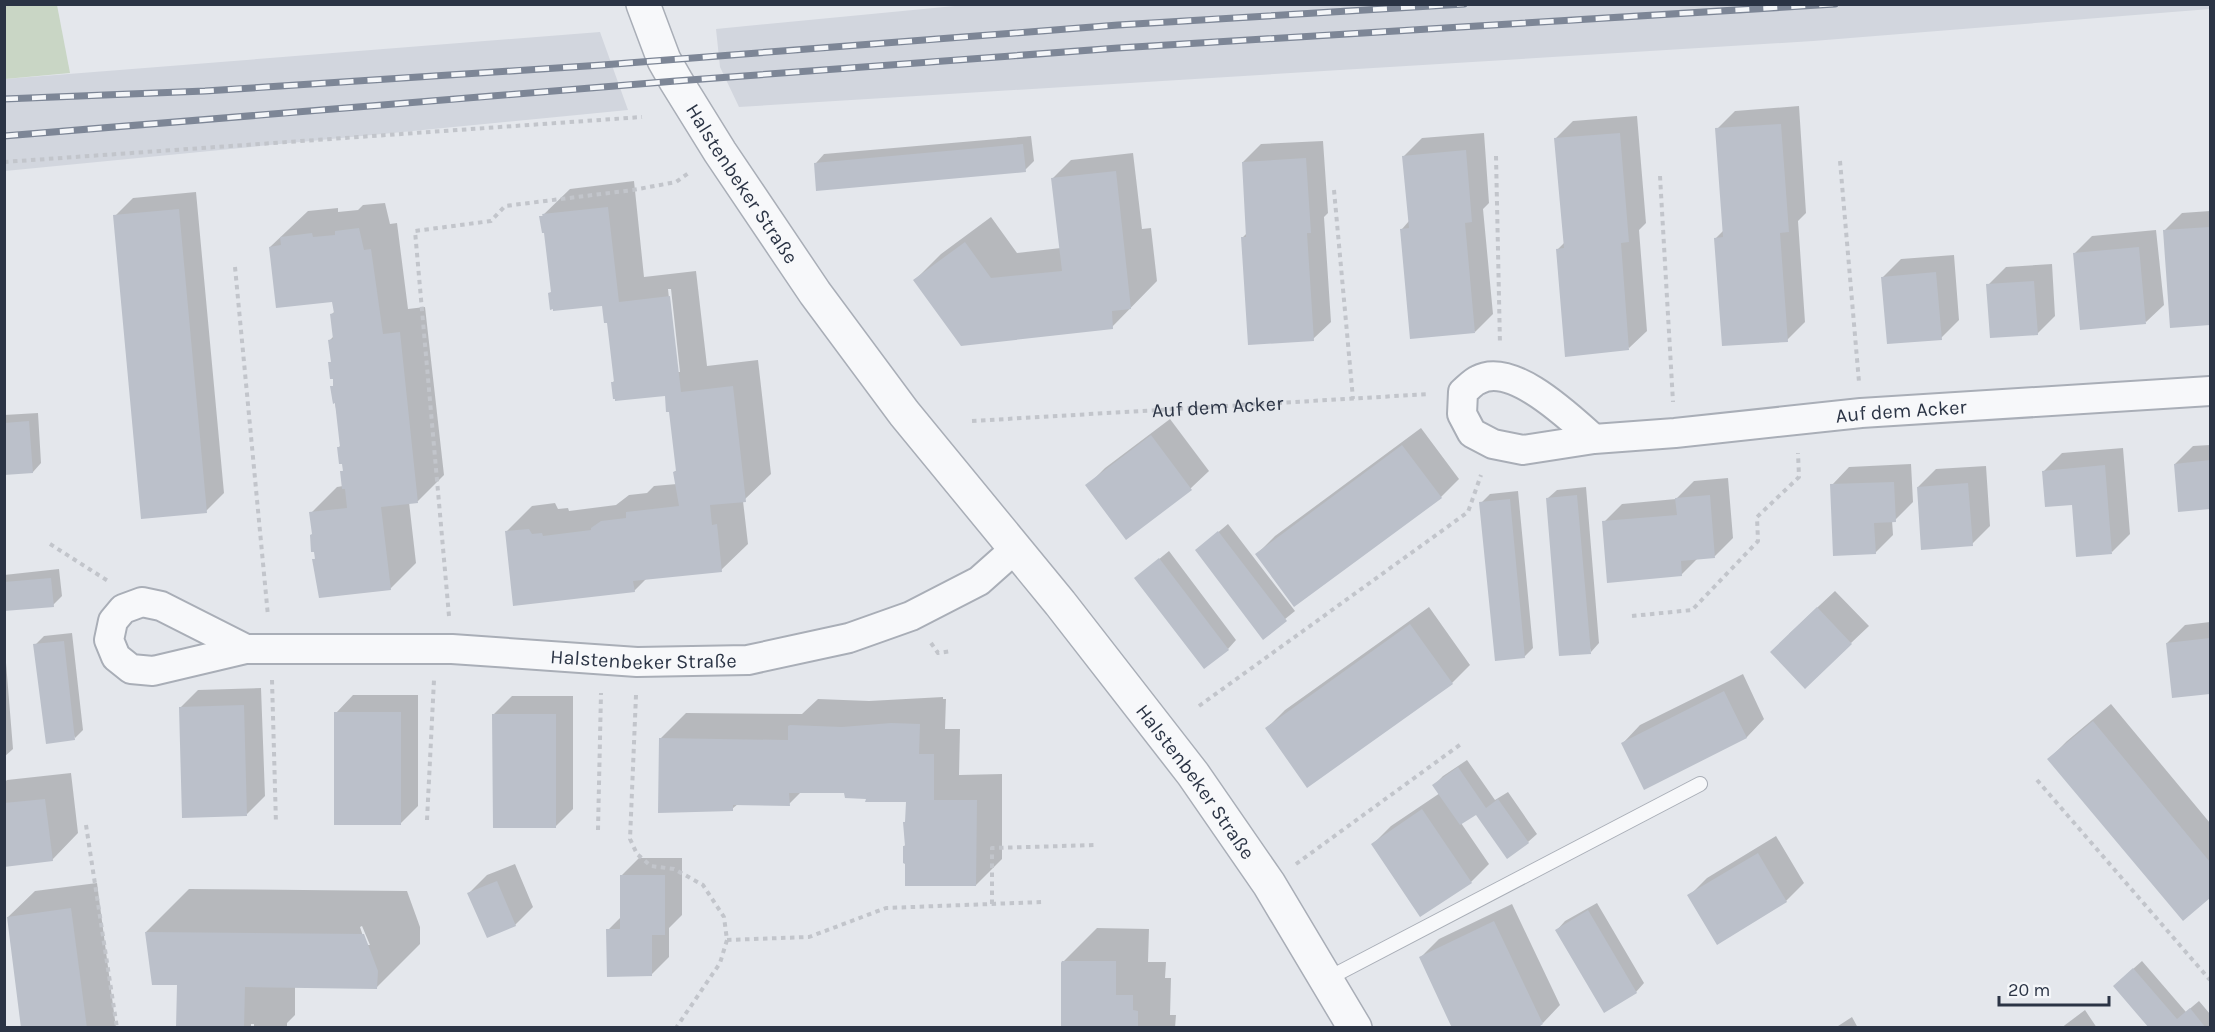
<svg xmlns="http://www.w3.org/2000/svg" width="2215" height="1032" viewBox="0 0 2215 1032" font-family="Karla,sans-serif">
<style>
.built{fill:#d2d6de}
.green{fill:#c9d6c5}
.shadow{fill:#0003;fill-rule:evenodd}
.building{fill:#bbc0ca}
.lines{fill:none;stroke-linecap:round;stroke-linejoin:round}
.service-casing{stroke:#a9aeb7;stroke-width:16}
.minor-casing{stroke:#a9aeb7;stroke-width:32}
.tertiary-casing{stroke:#a9aeb7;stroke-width:36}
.path{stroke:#c2c5cb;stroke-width:4;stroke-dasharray:4.5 4.5;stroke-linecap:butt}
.service{stroke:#f7f8fa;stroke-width:14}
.minor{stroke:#f7f8fa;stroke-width:28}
.tertiary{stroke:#f7f8fa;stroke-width:33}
.rail-casing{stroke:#7d8696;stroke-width:7}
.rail{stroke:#f4f6f9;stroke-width:4.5;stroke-dasharray:14;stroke-linecap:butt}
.labels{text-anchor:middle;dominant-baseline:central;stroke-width:6;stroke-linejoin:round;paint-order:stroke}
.street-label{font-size:20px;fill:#2b3445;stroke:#f4f6f9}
</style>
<rect width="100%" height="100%" fill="#e4e7ec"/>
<path class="built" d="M965 5 2210 4V9L1813 41 739 107 720 67 716 29Z
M600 32 628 110 5 171V79Z"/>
<path class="green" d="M5 4 57 5 70 73 5 79Z"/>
<path class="shadow" d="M1799 106 1806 213 1798 221 1805 322 1787 340 1716 238 1724 230 1717 129 1735 111Z
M1637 116 1646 223 1639 230 1647 331 1629 348 1558 249 1565 242 1555 139 1573 121Z
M1484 133 1489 203 1483 209 1493 314 1475 332 1402 229 1409 221 1404 156 1422 138Z
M1031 136 1034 161 1025 170 816 163 824 154Z
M1323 141 1328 213 1324 217 1331 322 1313 339 1242 238 1248 232 1243 162 1261 144Z
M1133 153 1142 229 1151 228 1157 281 1112 327 915 280 941 254 991 217 1017 253 1061 248 1053 178 1071 160Z
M634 181 644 277 696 271 707 366 758 360 771 474 743 501 748 544 721 570 647 578 634 591 506 532 532 506 555 503 558 509 568 508 569 511 616 505 629 495 647 493 654 486 677 484 674 472 677 470 670 410 666 394 612 383 615 380 608 321 604 304 552 291 545 231 541 217 570 189ZM668 289H671L680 372H677Z
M196 192 224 493 206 511 115 216 133 198Z
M385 203 390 224 397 223 408 309 425 307 444 475 418 501 409 502 416 563 390 589 314 560 316 557 311 513 337 487 343 486 342 472 344 469 339 447 341 445 339 425 332 387 335 384 330 363 332 360 330 340 334 336 332 314 335 311 334 300 270 247 308 211 338 208V212L358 210 363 205Z
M2210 211V323L2172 326 2164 231 2182 213Z
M2156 230 2164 305 2146 322 2074 254 2092 236Z
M1954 255 1959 320 1941 338 1883 277 1901 259Z
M2052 264 2055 316 2037 334 1988 285 2006 267Z
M38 413 41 463 33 472 4 474V415Z
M1170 419 1209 471 1191 488 1126 537 1087 486 1105 468Z
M1421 428 1459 479 1441 497 1257 554 1275 536Z
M2210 445V507L2180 510 2175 464 2193 446Z
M2123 448 2130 534 2112 552 2073 503 2044 471 2062 453Z
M1911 464 1913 502 1895 520H1892L1893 535 1875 553 1832 485 1849 467Z
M1986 466 1990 526 1972 544 1918 487 1936 469Z
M1728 478 1733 538 1715 556 1698 558 1681 575 1604 522 1622 504 1676 499 1694 481Z
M1586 487 1599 643 1591 652 1548 498 1557 490Z
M1518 491 1533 648 1524 657 1481 503 1490 494Z
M1228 524 1295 611 1263 637 1197 550Z
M1169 551 1236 640 1228 649 1136 578Z
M59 569 62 596 53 605 4 610V575Z
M1835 591 1869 626 1851 643 1789 634Z
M1429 607 1470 665 1452 683 1267 728 1285 710Z
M2210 622V693L2173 697 2167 643 2185 625Z
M72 633 83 730 75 738 35 645 44 636Z
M4 638 13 749 4 757Z
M1743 674 1764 719 1747 737 1645 788 1623 743 1640 725Z
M261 688 265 796 247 814 180 708 198 690Z
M353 695H418V806L400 824 336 713Z
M512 696H573V809L555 827 494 714Z
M943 697V699H946L945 729H960L959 775 1002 774V859L976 885 904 846 907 844 905 822 907 820V800L867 797 846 791H802L789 804H738L732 809 660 739 686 713 802 714 818 699 869 701Z
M2111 704 2210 823V896L2183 919 2049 759 2067 741Z
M1467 760 1495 800 1508 792 1537 834 1528 842 1476 813 1461 823 1489 864 1471 882 1373 844 1391 826 1440 793 1434 785 1443 776Z
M71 773 78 833 52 860 4 865V783L7 780Z
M1776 836 1804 883 1786 901 1717 943 1689 896 1707 878Z
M639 858H682V915L669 928V957L651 975 608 930 622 916 621 876Z
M515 864 533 907 515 925 469 893 487 875Z
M97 883 116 1028H23L8 917 35 891Z
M189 889 407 891 420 927V944L377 987 295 986V1015L287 1023V1028H254V1024H251V1028H178V983L146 932ZM362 926 370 945H366L360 927Z
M1597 903 1644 983 1636 992 1557 930 1565 921Z
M1512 904 1560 1005 1543 1023 1421 957 1439 939Z
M1097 928 1149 929 1148 962H1166L1165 978H1171L1170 1015H1176L1175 1028H1063L1062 963Z
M2142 961 2186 1012 2199 1001 2210 1014V1028H2151L2124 977Z
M2085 1010 2097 1028H2061Z
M1852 1017 1858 1028H1835Z"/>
<path class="building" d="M1781 124 1789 232 1780 233 1788 342 1722 346 1714 238 1723 237 1715 128Z
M1620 133 1629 242 1621 243 1629 350 1565 357 1556 249 1564 248 1554 138Z
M1023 144 1026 172 816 191 814 163Z
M1466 150 1472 222 1465 223 1475 333 1410 339 1400 229 1409 228 1402 156Z
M1306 158 1311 233H1307L1314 341 1248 345 1241 237H1246L1242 162Z
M1116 171 1131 309 1112 311 1113 329 961 346 913 280 965 242 991 278 1062 271 1051 178Z
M608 207 619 302 670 296 681 392 733 386 746 502 710 505 712 525 717 524 722 572 633 581 635 592 513 606 505 531 529 529 532 534 542 533 543 536 591 530V528L601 521 626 518V512L679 506 673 472 676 471 669 412H666L665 396 615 401V399H613L611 382H614L607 323H604L602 306 553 311V309L550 310 548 293 551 292 544 233H542L539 216H543L542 214Z
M179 209 207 513 141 519 113 215Z
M2210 227V325L2170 328 2163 230Z
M359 228 364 250 371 249 383 334 400 332 418 503 381 507 391 590 319 598 312 559H315L314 552H311L310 535 312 534 309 512 347 508 345 489H342L340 471H343L342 464H339L337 447H340L335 403 333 404 330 386H333V379H330L328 362H331L328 340 333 339 330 314 334 313 332 302 276 308 269 247 281 245 280 237 312 233 313 237 335 235V231Z
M2139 247 2146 324 2080 330 2073 253Z
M1936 272 1942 340 1887 344 1881 277Z
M2034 281 2038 335 1990 338 1986 284Z
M29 421 33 473 4 475V423Z
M1151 435 1192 490 1126 540 1085 485Z
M1402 445 1442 498 1294 607 1255 554Z
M2210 460V509L2178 512 2174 464Z
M2105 465 2112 554 2076 557 2072 505 2045 507 2042 471Z
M1894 482 1896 522 1874 523 1876 554 1833 556 1830 484Z
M1968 483 1973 546 1921 550 1917 487Z
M1577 495 1591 654 1559 656 1546 498Z
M1710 495 1715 558 1681 561 1682 576 1607 583 1602 521 1677 515 1675 498Z
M1510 499 1525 658 1495 661 1479 502Z
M1218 531 1287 621 1263 640 1195 550Z
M1159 558 1229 650 1204 669 1134 578Z
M51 578 54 607 4 611V582Z
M1817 607 1852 644 1805 689 1770 652Z
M1410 624 1453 684 1307 788 1265 728Z
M2210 638V694L2172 698 2166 643Z
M64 641 75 740 46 744 33 644Z
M1724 691 1747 738 1644 790 1621 743Z
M244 705 247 816 182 818 179 707Z
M334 712H401V825H334Z
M492 714H556V828H493Z
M2093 721 2210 862V898L2183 921 2047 759Z
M891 723 920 724 919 754H934V800H977L976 886H905V864L903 863V846H905L903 822H905L906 802H865L866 799 845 798 844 793H789L790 806 733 805V811L658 813 659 738 788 740V726L790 725 842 727Z
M1458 767 1486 808 1498 799 1529 843 1507 859 1476 815 1460 825 1432 785Z
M45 799 53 861 4 867V803Z
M1422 809 1472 883 1420 917 1371 844Z
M1758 853 1787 902 1717 945 1687 895Z
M620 875H665V935H652V976L607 977 606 929H620Z
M497 881 516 926 487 938 467 893Z
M71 908 87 1028H21L7 917Z
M1588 910 1637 993 1604 1013 1555 930Z
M1494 921 1543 1024 1537 1028H1452L1419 957Z
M145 932 364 934 378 971 377 989 245 987 244 1028H176L177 985H152Z
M1062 961H1116V995H1133V1010L1138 1011V1028H1061V963Z
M2133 968 2177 1019 2190 1008 2206 1028H2149L2113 986Z"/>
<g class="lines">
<g class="service-casing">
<path id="service" d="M1327 979 1700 784"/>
</g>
<g class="minor-casing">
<g id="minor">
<path id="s2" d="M1594 439C1570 418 1512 361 1478 380 1473 382 1468 388 1463 392L1462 414 1472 433 1493 444 1523 450 1594 439 1675 433 1861 413 2210 391"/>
<path id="s3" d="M246 649 153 671 131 669 116 657 109 640 113 621 123 609 142 602 161 606 246 649H452L637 662 748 660 849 638 911 616 979 581 1015 549"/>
</g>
</g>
<g class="tertiary-casing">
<g id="tertiary">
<path id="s4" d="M643 4 664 60 676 81 720 152 815 293 904 413 1060 603 1193 774 1269 884 1355 1028"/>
</g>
</g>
<g class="path">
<path d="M1496 156 1500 345"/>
<path d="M1840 161 1859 382"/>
<path d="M4 162 642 117"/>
<path d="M1660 176 1673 402"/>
<path d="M1334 190 1353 399"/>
<path d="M235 267 268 616"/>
<path id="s1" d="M972 421 1430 394"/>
<path d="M50 544 108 581"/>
<path d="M449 616 415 231 491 221 505 206 633 190 676 182 690 172"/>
<path d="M1632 616 1692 610 1758 541 1757 517 1799 477 1798 453"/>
<path d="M931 643 938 653 952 651"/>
<path d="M272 680 276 824"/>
<path d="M636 695 630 839 637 854 651 866 674 869 703 885 724 917 727 940 720 963 676 1028"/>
<path d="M1199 706 1468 512 1481 475"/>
<path d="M2037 780 2210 980"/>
<path d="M427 820 434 680"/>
<path d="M86 825 117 1028"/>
<path d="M598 830 601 693"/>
<path d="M1296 864 1461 744"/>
<path d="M992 904V848L1097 845"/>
<path d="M727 940 809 937 886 908 1043 902"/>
</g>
<use href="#service" class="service"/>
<use href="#minor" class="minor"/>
<use href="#tertiary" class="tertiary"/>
<g class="rail-casing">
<path id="rail" d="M4 99 205 91 602 65 1118 25 1464 4
M4 136 676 81 1118 48 1835 4"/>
</g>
<use href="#rail" class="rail"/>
</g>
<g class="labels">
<g class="street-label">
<text stroke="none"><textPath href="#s4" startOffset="206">Halstenbeker Straße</textPath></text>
<text stroke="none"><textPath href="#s1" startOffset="246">Auf dem Acker</textPath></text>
<text stroke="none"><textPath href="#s2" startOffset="634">Auf dem Acker</textPath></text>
<text stroke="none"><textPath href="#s3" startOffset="723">Halstenbeker Straße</textPath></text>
<text stroke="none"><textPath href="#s4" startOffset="957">Halstenbeker Straße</textPath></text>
</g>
</g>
<rect width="2215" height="1032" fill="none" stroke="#2b3445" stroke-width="12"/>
<path d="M1999 996v9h110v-9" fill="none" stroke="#2b3445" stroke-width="3"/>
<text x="2008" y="996" font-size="18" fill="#2b3445" stroke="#f4f6f9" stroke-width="4.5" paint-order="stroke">20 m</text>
</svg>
